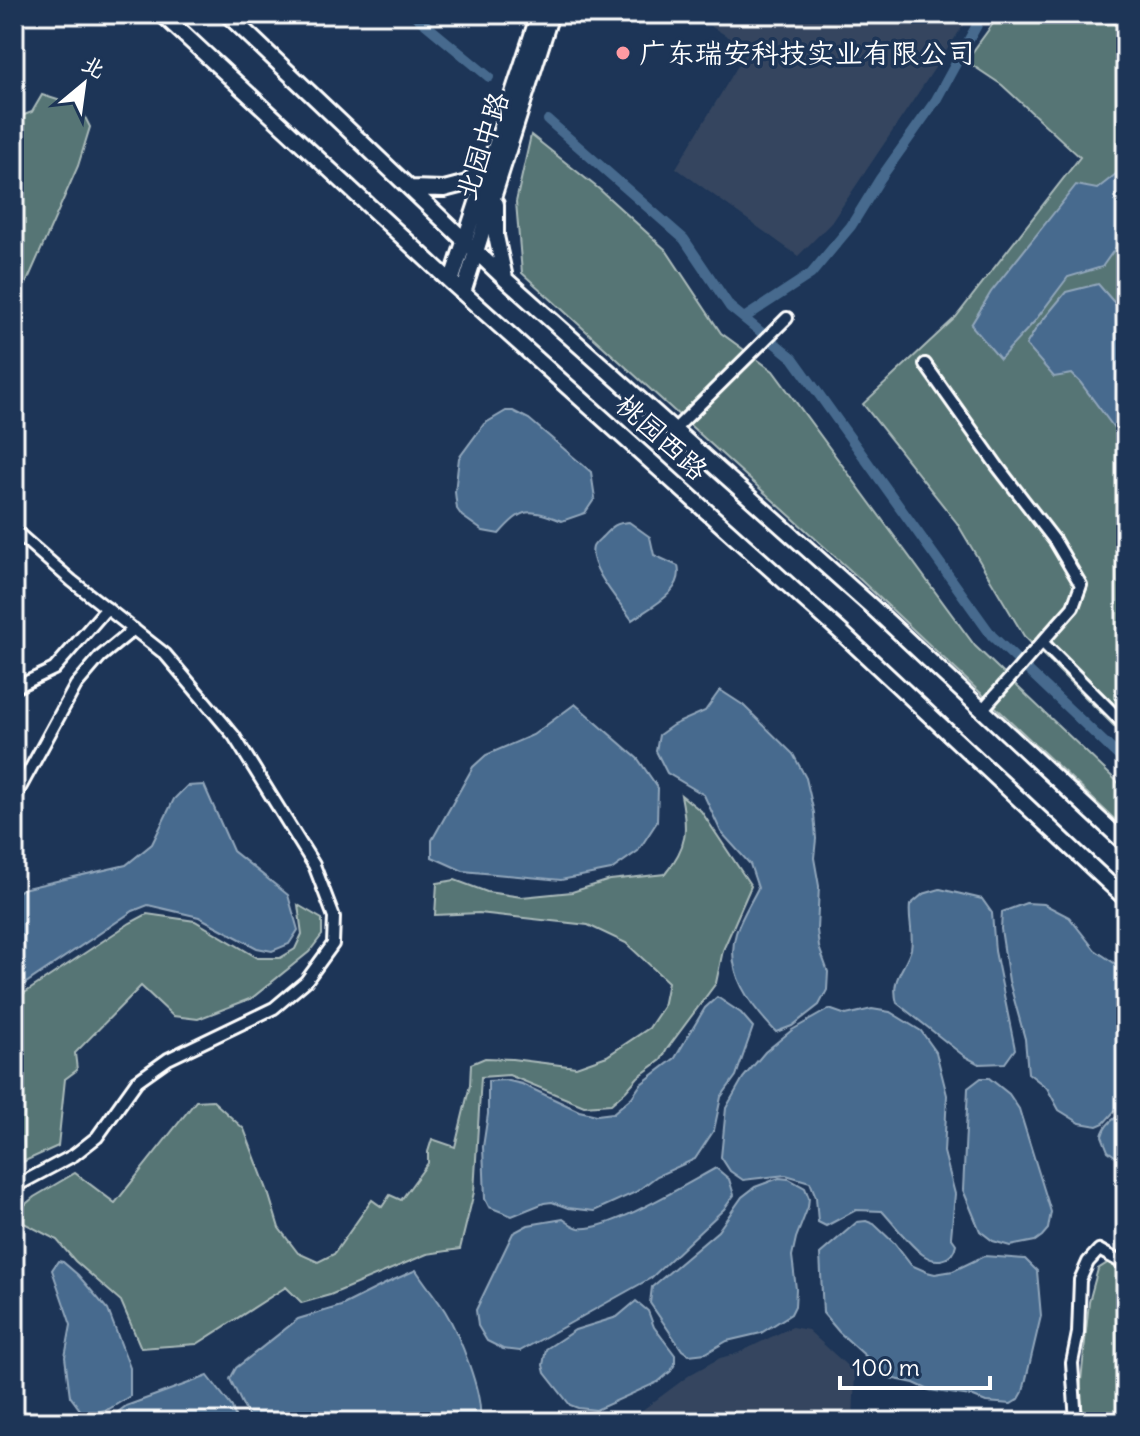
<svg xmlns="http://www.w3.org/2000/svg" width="1140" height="1436" viewBox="0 0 1140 1436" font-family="Delius,'LXGW WenKai TC',sans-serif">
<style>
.built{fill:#34455f}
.green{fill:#567574;stroke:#aababa;stroke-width:2}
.water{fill:#476b8e;stroke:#91a6bb;stroke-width:2}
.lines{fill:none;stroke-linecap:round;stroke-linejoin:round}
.canal{stroke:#476b8e;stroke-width:10}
.street-casing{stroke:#fff;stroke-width:16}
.secondary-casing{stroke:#fff;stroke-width:20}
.street{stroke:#1d3557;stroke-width:10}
.secondary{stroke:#1d3557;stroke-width:14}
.poi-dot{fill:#ff9aa2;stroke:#1d3557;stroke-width:3}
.labels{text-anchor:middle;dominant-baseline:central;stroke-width:7;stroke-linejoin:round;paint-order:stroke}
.poi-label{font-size:28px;fill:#fff;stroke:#1d3557;text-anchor:start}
.street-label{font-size:28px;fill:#fff;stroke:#1d3557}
</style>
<rect width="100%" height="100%" fill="#1d3557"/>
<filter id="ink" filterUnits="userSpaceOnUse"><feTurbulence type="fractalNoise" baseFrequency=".0125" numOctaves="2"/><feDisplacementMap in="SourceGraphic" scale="16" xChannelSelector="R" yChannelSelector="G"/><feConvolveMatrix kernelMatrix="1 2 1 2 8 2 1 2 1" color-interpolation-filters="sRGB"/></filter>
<g filter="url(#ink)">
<path class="built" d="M691 14H971L831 223 798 256 676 168 748 49Z
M792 1327 808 1330 855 1373 853 1422H622L633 1417 691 1374 720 1358 738 1353Z"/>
<path class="green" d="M1000 14H1106L1115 25 1126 24V738L1024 636 957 523 863 404 956 317 1080 157 1002 85 966 61Z
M42 95 80 107 90 127 78 166 14 311V119L32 112Z
M531 135 599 189 666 250 721 333 773 371 975 646 1126 790V830L850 570 522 273 516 202Z
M681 795 701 811 751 886 723 950 716 983 667 1049 661 1060 638 1077 626 1091 611 1104 584 1106 509 1075 481 1077 474 1192 460 1249 427 1254 330 1295 302 1303 286 1287 197 1344 141 1348 121 1301 75 1261 57 1240 14 1218V1214L34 1197 75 1173 115 1203 196 1101 212 1100 244 1129 268 1192 279 1228 298 1253 318 1262 334 1254 372 1200 382 1207 390 1195 401 1200 428 1163V1152L432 1139 455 1147 470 1085 471 1064 485 1058 512 1059 576 1067 607 1056 649 1028 663 1007 668 982 626 943 588 925 479 913 435 915 437 883 455 880 487 892 522 897 572 892 610 880 665 874C688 846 688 830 681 795Z
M298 905 322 919V935L309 952 252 998 198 1019 173 1016 141 986 75 1053 77 1070 65 1079 58 1146 14 1166V1000L130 923 147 914 195 921 258 958H280L295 949 302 934Z
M1109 1262 1126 1272V1422H1084L1080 1391 1089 1302 1098 1269Z"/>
<path class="water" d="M1126 166V233L1102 267 1068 277 1034 322 1000 359 971 325 991 292 1076 185 1097 189Z
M1098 284 1126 316V444L1080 382 1072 374 1054 377 1026 345 1037 327 1066 292Z
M506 411H513L529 419 591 472 595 498 585 513 562 521C528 508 523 507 499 534L483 531 462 516 457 509 455 492 459 458 484 424Z
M629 522 650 537 654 555 678 566C685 592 650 607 632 620 621 604 587 566 593 547 594 544 600 539 602 537 612 527 614 523 629 522Z
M720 690 743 705 793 754 806 778 814 813 816 839 814 858 819 886 817 930 819 947 828 972 827 990 819 1005 792 1026 776 1032C751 1006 724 972 736 933 741 918 751 902 758 888L750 864 721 832 704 795 667 773 656 751 659 735 673 725 705 711Z
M575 704 638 759 658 788 657 822 638 851 611 870 561 880 463 871 432 857V840L473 767 486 755 533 735Z
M204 785 233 851 288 895 298 930 289 944 272 951 257 948 199 917 148 905 133 911 14 991V894L22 889 126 865 152 844 174 799 187 786Z
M940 889 982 899 992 913 995 951 1015 1049 1005 1063 979 1064 964 1056 897 1003C890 978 905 970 911 949 914 935 908 919 910 905L923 894Z
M1026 903 1044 904 1069 917 1095 950 1126 971V1048L1118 1061V1079L1123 1095 1121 1104 1104 1123 1097 1126 1080 1123 1059 1110 1047 1088 1028 1073 1025 1039 1009 981 1001 929 1002 912Z
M717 997 741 1013 753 1027 736 1076 721 1097 714 1130 695 1159 657 1176 636 1192 594 1211 568 1208 552 1202 544 1203 512 1216 489 1207 485 1199 483 1147 488 1114V1081L505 1080 522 1084 579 1111 597 1115 613 1113 632 1097 641 1084 675 1058 705 1008Z
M829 1009 846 1015 872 1009 890 1012 921 1031 936 1052 947 1095 944 1152 955 1194 951 1237 956 1244C953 1262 935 1264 922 1254 907 1242 895 1225 882 1211L856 1210 826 1226 818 1222 816 1197 810 1182 786 1175 743 1180 730 1171 721 1157 726 1108 743 1078 765 1052 792 1030Z
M981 1078H989L1009 1094 1019 1109 1051 1212 1048 1229 1042 1236 1035 1241 1010 1246 993 1241 980 1231 963 1190 968 1088Z
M1126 1113V1164L1108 1151 1102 1136C1105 1124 1114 1117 1126 1113Z
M716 1168 729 1179 734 1195 724 1209 651 1278 520 1351 503 1349 487 1341 478 1326 476 1310 513 1233 528 1225 563 1219C567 1222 574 1227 579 1228 608 1232 688 1183 716 1168Z
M779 1178 789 1179 805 1188 809 1198 808 1207 796 1238 792 1256 796 1289 795 1306 791 1314 761 1333 727 1341 706 1353 689 1355 682 1350 650 1303 652 1287 718 1231 742 1197 755 1187Z
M866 1221 874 1224 894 1243 911 1265 927 1272 935 1274 953 1271 984 1256 1025 1259 1037 1271 1041 1316 1023 1392 1019 1399 1011 1404 986 1402 971 1396 929 1390 914 1383 890 1378 839 1332 823 1313 820 1254 857 1222Z
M58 1261 63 1262 78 1275 108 1310 130 1368V1396L109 1409 84 1415 70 1396 65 1357 71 1325 52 1270Z
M416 1270C425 1284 436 1297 445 1311 458 1332 486 1399 479 1422H251L230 1379 236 1368 298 1319 341 1306 389 1282Z
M636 1301 648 1311 654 1327 675 1355V1364L671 1371 658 1382 596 1410 578 1408 570 1405 545 1373 543 1365 546 1349 575 1330 617 1317Z
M208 1376 232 1407 237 1422H105L126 1406Z"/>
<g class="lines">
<path class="canal" d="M413 14 489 77
M548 120 684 239 730 307 793 358 992 636 1126 763
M744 318 811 274 851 226 880 179 936 100 977 25"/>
<g class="street-casing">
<path id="street" d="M925 364 998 467 1055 541 1081 585 1073 607 982 710
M674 430 787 318
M14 530 72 581 165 654 234 736 314 865 334 917 333 944 306 981 274 1008 168 1059 137 1081 97 1137 74 1155 14 1187
M1043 643 1126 726
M14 688 54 669 107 608
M14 799 76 685 100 657 134 629
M1076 1422 1072 1363 1078 1333 1080 1280 1088 1262 1099 1250 1126 1265"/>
</g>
<g class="secondary-casing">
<path id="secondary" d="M162 14 451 282 843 634 1126 899
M227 14 505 279 870 605 1126 844
M410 188 444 189 467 183 487 165
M496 204V236L505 278
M451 282 539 14
M463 293 551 14"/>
</g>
<use href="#street" class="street"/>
<use href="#secondary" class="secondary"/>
</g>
</g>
<circle class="poi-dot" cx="623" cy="53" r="8"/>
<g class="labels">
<g class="poi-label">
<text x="639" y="53">广东瑞安科技实业有限公司</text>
</g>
<g class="street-label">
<text transform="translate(482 146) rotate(-72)">北园中路</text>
<text transform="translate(662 437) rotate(42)">桃园西路</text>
</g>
</g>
<rect width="1140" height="1436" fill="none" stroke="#1d3557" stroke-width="48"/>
<rect x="24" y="24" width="1092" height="1388" fill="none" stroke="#fff" stroke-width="3" filter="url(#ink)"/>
<g transform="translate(84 84) rotate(29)" stroke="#1d3557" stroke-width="6" paint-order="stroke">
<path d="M0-6L14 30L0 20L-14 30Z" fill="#ffffff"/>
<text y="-12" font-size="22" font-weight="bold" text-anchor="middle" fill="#ffffff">北</text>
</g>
<path d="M840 1376v12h150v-12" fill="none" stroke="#ffffff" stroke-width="4"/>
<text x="852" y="1376" font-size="24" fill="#ffffff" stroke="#1d3557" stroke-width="6" paint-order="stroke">100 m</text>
</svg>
